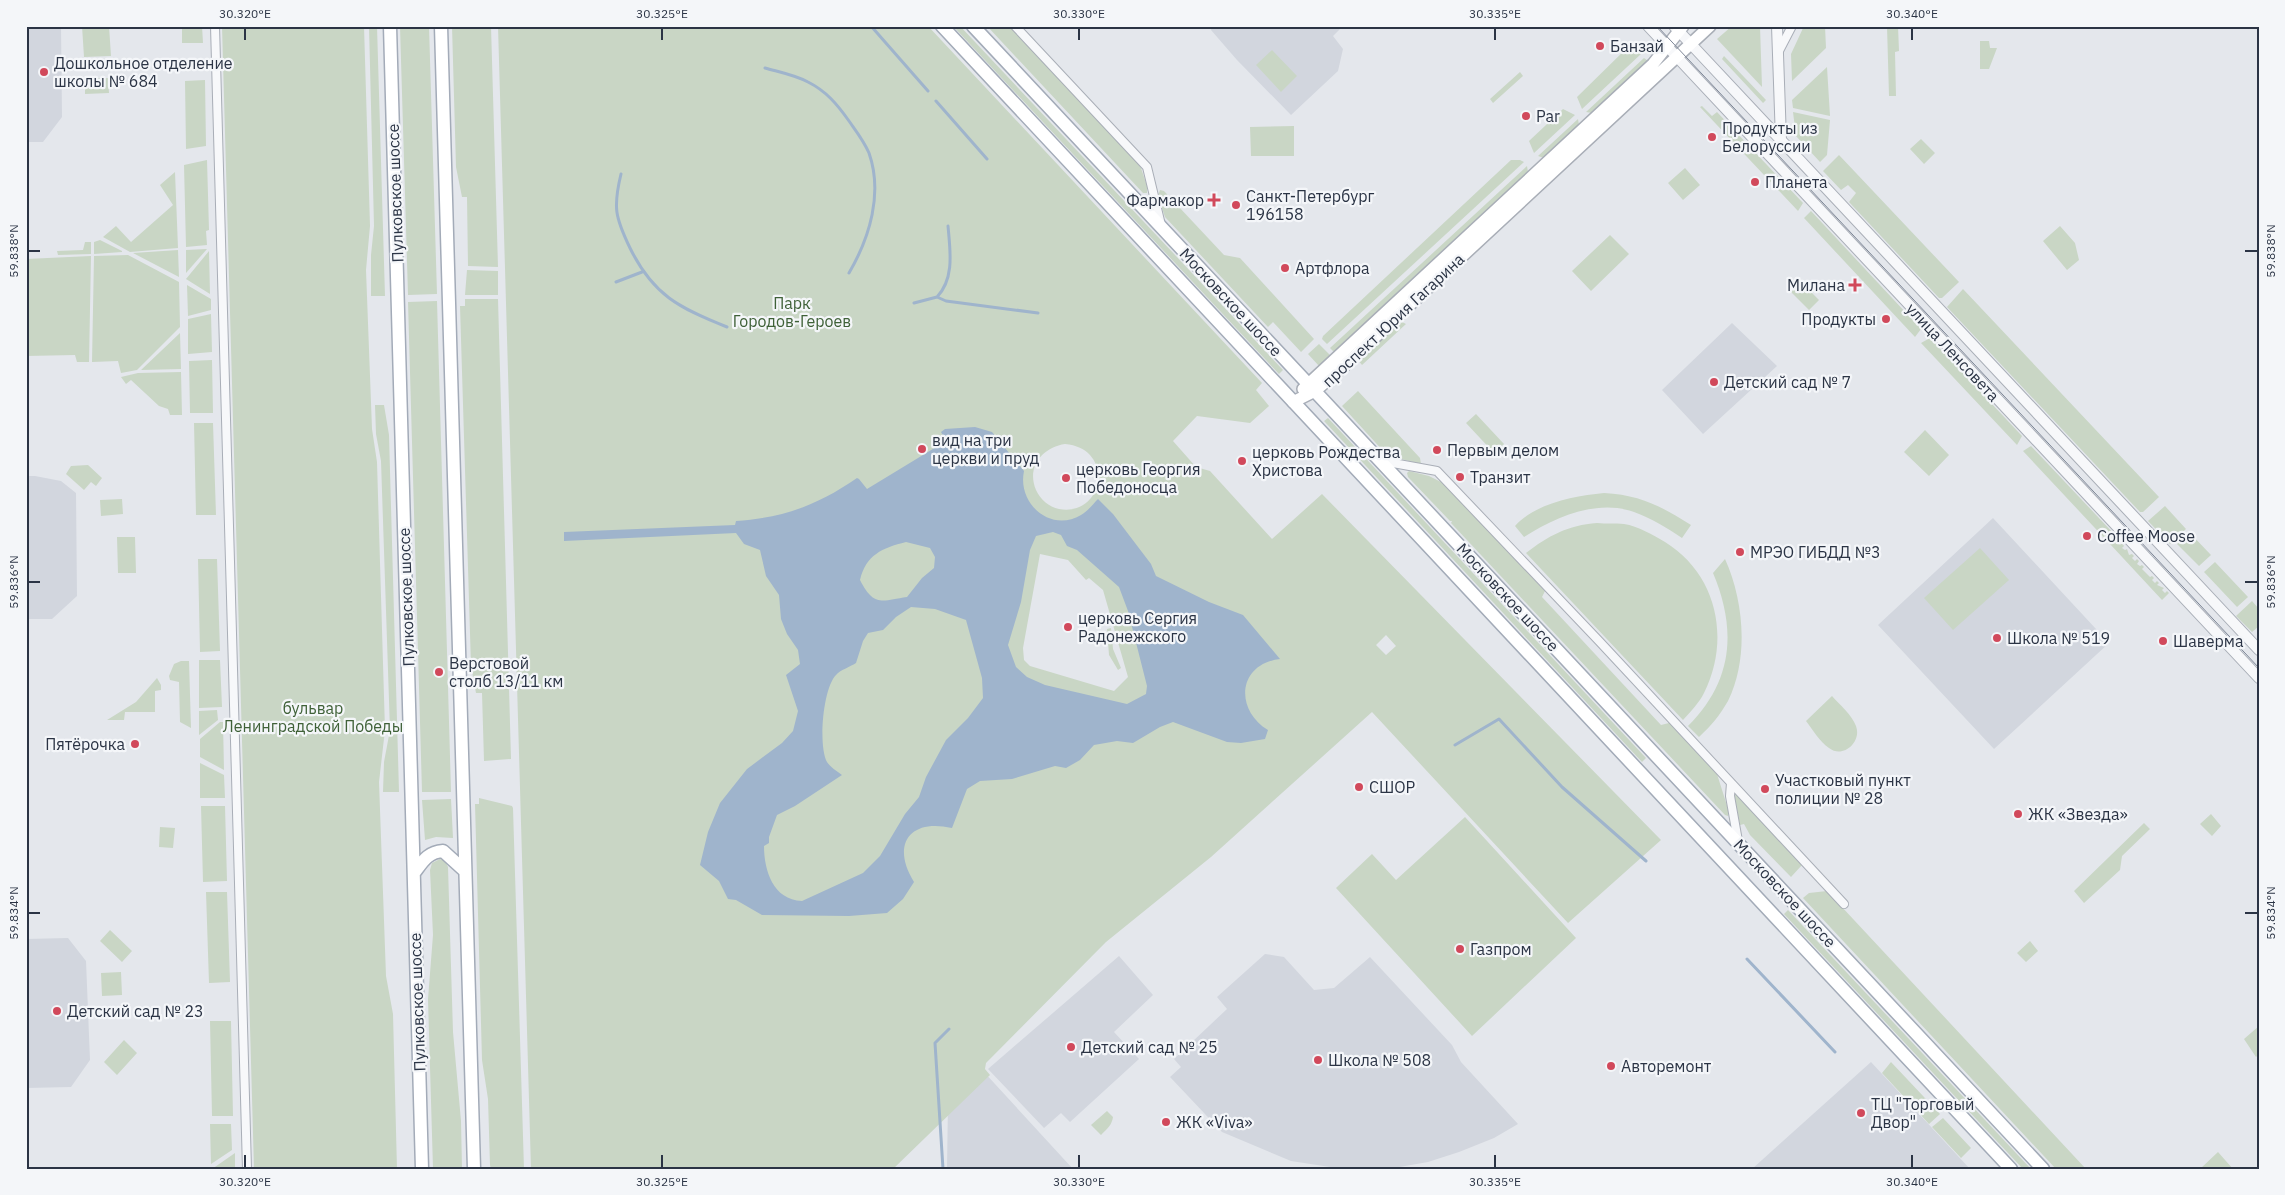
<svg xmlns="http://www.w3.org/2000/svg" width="2285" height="1195" viewBox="0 0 2285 1195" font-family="'IBM Plex Sans',sans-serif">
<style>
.built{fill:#d2d6de}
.green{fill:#c9d6c5;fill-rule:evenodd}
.water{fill:#9fb4cc;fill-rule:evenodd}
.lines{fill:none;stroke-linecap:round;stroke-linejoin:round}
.stream{stroke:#9fb4cc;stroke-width:3}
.minor-casing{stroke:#a9aeb7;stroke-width:10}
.tertiary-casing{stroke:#a9aeb7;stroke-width:12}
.secondary-casing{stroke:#a9aeb7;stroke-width:14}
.primary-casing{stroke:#a3abb8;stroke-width:15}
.minor{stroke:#f7f8fa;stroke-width:8}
.tertiary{stroke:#f7f8fa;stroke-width:10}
.secondary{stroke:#fff;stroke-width:11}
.primary{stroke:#fff;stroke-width:12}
.tram{stroke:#7d8696;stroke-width:1}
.ticks{fill:none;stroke:#2b3445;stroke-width:2}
.poi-dot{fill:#d1495b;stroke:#f4f6f9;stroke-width:2}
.labels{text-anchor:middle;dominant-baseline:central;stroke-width:4.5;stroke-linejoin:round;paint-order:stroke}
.poi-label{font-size:16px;fill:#2b3445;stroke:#f4f6f9;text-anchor:start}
.street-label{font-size:16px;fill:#2b3445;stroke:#f4f6f9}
.park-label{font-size:16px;fill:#3f6138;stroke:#f4f6f9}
.neatline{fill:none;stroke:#2b3445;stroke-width:2}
.ticks-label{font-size:12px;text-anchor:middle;fill:#2b3445}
</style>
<rect width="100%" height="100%" fill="#e4e7ec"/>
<path class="built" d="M26 26H61L62 117 43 142H26Z
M1212 26H1343L1333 36 1343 49 1338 71 1291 115 1237 60 1211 30Z
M1732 323 1777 366 1703 434 1662 390Z
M26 476H35L61 481 76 493 77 596 52 619H26Z
M1993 518 2109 643 1994 749 1878 625Z
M68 938 86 961 90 1060 71 1087 26 1088V939Z
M1265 954 1284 957 1314 990 1334 988 1370 957 1452 1045 1461 1062 1518 1124 1494 1138 1459 1152 1428 1162 1388 1169H1343L1291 1161 1222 1132 1170 1077 1181 1067 1174 1059 1227 1009 1217 997Z
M1119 956 1153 995 1114 1032 1139 1059 1070 1122 1061 1113 1044 1128 988 1069Z
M949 1034 1073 1169H947Z
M1871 1062 1970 1169H1752Z"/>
<path class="green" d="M82 26H109L111 56 84 57Z
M182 26H202L203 43H182Z
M222 26H364L370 226 366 270 372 429 377 462 385 730 379 782 386 976 393 1014 397 1169H254Z
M369 26H377L385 296H371V255L374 226Z
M400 26H429L437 294 408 295Z
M452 26H491L498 267 468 266 467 197H462L456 167Z
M498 26H928L1262 383 1256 390 1269 406 1250 423 1197 416 1173 441 1196 467 1210 471 1272 539 1322 494 1661 840 1568 923 1372 712 1211 857 1106 942 986 1063 985 1069 990 1075 893 1169H531ZM1065 444C1115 448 1105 517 1059 509 1049 507 1040 499 1036 490 1026 467 1043 447 1065 444ZM1040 554 1068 560 1086 580 1089 578 1103 590 1128 677 1114 691 1030 666 1024 660 1023 648ZM1386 635 1396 646 1386 655 1376 645Z
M953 26H960L1283 370 1279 374Z
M987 26H1011L1140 165 1147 186V193H1143Z
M1732 26H1760L1762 87 1717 39Z
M1804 26H1825L1826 48 1792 81 1791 54Z
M1887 26H1898L1899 51 1895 52 1896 96H1889Z
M1980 41H1989L1990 48H1997L1989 69H1980Z
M1631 44 1641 54 1582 109 1577 97Z
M1272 50 1297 76 1281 92 1256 65Z
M1724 56 1766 100 1763 103 1722 59Z
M1644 58 1648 61 1592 113 1586 112Z
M1827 67 1830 116 1793 108 1792 100Z
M1520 72 1523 76 1493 103 1490 99Z
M108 78 109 93 85 94V79Z
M205 80 206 146 186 149 185 81Z
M1702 106 1712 116 1717 112 1803 203 1798 211 1700 107Z
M1563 109 1575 115 1534 153 1529 141Z
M1793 112 1830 120 1827 155 1820 162 1796 136Z
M1578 119 1579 125 1544 158 1538 156Z
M1294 126V156H1251L1250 127Z
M1921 139 1935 153 1924 164 1910 149Z
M1839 155 1959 282 1942 298H1939L1849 202 1856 193 1848 185 1841 190 1823 171Z
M207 160 209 230 206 231 207 245 186 247 184 165Z
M1511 160H1520L1524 162 1327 344 1322 339 1323 336Z
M1527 166 1528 172 1335 353 1330 348Z
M1685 168 1700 185 1683 200 1668 183Z
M175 172 178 248 130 252 103 237 116 226 131 242 173 205 160 185Z
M1160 190 1164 191 1224 255 1240 258 1314 339 1301 352 1273 322 1268 327 1165 217 1158 196Z
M1811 211 1921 329 1915 337 1804 218Z
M2060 226 2075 243 2079 260 2067 270 2043 241Z
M1610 235 1629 254 1591 291 1572 271Z
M100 240 122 251V252L94 254V242Z
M85 242H91V254L58 255 57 251 83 250Z
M207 249 186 273V250Z
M178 250 179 277 133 253Z
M209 251 210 294 186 279Z
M128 255 179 282 180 327 137 370 121 373 118 361 92 362 94 256Z
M91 256 89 362H77L75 355 26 356V259Z
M467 270 498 271V295H465Z
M1801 282 1819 300 1809 310 1791 292Z
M187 285 211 299V310L188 316Z
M1963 289 2159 497 2143 512H2140L1947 307Z
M465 299H498L511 759 484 761 482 693H476L471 666 460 306H465Z
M437 301 451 792H422L408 302Z
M211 314 212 352 188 354V319Z
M1400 321 1406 324 1362 365 1358 360Z
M180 333 181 369 141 370Z
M1930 338 2022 436 2017 445 1921 343Z
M1319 344 1331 356 1319 366 1308 354Z
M212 360 213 413H190L189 361Z
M181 372 182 415H170L168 409 159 406 131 380 126 384 121 377 138 373Z
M1358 391 1420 458 1421 464 1393 457 1385 453 1342 406Z
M375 405H384L389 435 399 792H383L384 762 390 730 381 461 376 434Z
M1476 414 1504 444 1494 453 1466 423Z
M1328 418 1646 758 1642 762 1324 421Z
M194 423H213L216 515H196Z
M1925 430 1949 455 1929 476 1904 452Z
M2031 446 2115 535 2108 542 2023 451Z
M88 465 102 478 96 486 91 482 84 490 66 474 71 466Z
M1409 471 1429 476 1445 484 1545 591 1542 597 1661 725 1669 723 1717 774 1729 812 1728 816 1725 815 1451 523 1452 521H1450L1408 477 1407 473Z
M1604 493C1640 495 1661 506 1691 525L1682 538C1667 528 1651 518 1634 512 1597 499 1555 517 1524 537L1515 526C1536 503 1574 496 1604 493Z
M122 499 123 514 101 516 100 500Z
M2165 506 2186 529 2170 544 2148 521Z
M1597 523C1606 524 1615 523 1624 524 1638 526 1653 535 1665 542 1717 574 1731 639 1704 693 1699 703 1691 711 1683 720L1526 553C1548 536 1568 525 1597 523Z
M2189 532 2211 555 2199 566 2177 544Z
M117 537H135L136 573H118Z
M2117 538 2119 540 2117 542 2120 545 2122 543 2124 546 2122 548 2125 550 2127 549 2129 555 2132 554 2134 556 2132 558 2135 561 2137 559 2139 561 2137 564 2140 566 2142 565 2144 567 2142 569 2150 577 2152 576 2154 578 2152 580 2155 583 2157 581 2159 583 2157 585 2164 588 2162 590 2165 593 2167 591 2169 593 2162 600 2110 544Z
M1980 548 2009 580 1953 630 1924 598Z
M198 559H217L220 651 200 652Z
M1725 559C1744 601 1749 658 1728 701 1720 715 1711 726 1699 737L1688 726C1733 681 1737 630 1713 573Z
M2215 562 2248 597 2237 607 2204 572Z
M2252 601 2259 609V626L2252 632 2236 616Z
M1111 628 1113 649 1121 668 1118 670 1109 655 1107 629Z
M199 660H220L222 707 199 708Z
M181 661H189L191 728 180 722 179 682 170 680 169 676 174 664Z
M157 678 161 685V690L155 691V712H125L124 720H107L136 702Z
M1832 696C1840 705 1852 715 1856 726 1862 742 1843 759 1829 748 1820 742 1813 730 1806 721Z
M217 710 218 720 199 735V711Z
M220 722H223L224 770 200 757V739Z
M200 763 224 775 225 798H200Z
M1734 795H1737L1802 865 1791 877 1750 835 1744 824 1740 825Z
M479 798 512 806 513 808 524 1169H491L490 1165 488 1099 482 1060 475 804H479Z
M451 799 453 838 436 837 425 840 422 800Z
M201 806H225L227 881 203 882Z
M2211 814 2221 826 2212 836 2200 824Z
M1465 817 1576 938 1472 1036 1336 888 1372 854 1396 880Z
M2144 823 2150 829 2122 856 2120 870 2084 903 2074 891Z
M160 827 175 828 173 848 159 847Z
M440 859 445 861 448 867 453 1032 461 1121 462 1169H433L428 999 433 935 430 870 432 863Z
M1827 891 2086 1169H2056L1803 898 1809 893Z
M206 892H227L230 982 209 983Z
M1788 910 2031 1169H2023L1784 914Z
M110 930 132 951 122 962 100 941Z
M2030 941 2038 951 2026 962 2017 953Z
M121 972 122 995 102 996 101 973Z
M210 1021H231L233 1116H212Z
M2259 1026V1054L2256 1057 2244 1039Z
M124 1040 137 1053 117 1075 104 1062Z
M1891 1062 1940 1114 1929 1124 1882 1073Z
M1107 1111 1113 1117C1112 1125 1107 1129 1101 1135L1091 1125Z
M1943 1118 1971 1148 1961 1158 1932 1127Z
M210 1124H231L232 1150 211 1164Z
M2218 1152 2233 1169H2200Z
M235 1153V1169H212Z"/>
<path class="water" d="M975 427 992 432 1024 471C1017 504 1051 533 1081 515 1088 511 1093 504 1098 499L1113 514 1151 564 1156 576 1209 602 1243 615 1280 659C1238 664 1234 709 1268 730L1265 739 1241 743 1227 742 1173 722 1160 727 1133 743 1117 741 1094 745 1080 760 1066 768 1055 766 1012 779 980 781 967 789 952 828C909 818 891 845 914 882L903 899 887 913 849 916 762 915 736 900 728 899 719 881 700 865 708 832 720 803 747 769 782 743 793 731 798 711 786 675 800 664 798 650 787 634 781 619 779 595 766 576 760 550 744 544 736 533 564 541V532L735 525 736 521C783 518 818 505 857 478L859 479 867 489 946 441 941 432 945 429ZM1053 532 1061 535 1067 546 1077 550 1119 587 1128 611 1147 686 1146 694 1127 704 1045 685 1027 677 1016 667 1008 645 1021 602 1030 550 1036 536ZM906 542 930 548 935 557 934 568 922 578 907 597C881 601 874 607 860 580 866 555 882 548 906 542ZM911 607 935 609 966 620 982 678 983 698 968 718 946 740 926 777 919 797 905 814 880 856 863 873 802 901C773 900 764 870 764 846L769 843V837L777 815 795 806 842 775C837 771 830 767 827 762 818 746 823 688 836 675 840 670 850 667 856 663L863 641 868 633 883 630 896 617Z"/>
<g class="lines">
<path class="stream" d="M871 26 928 91
M765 68C779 72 795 75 808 82 826 91 837 104 849 121 856 131 864 141 869 153 883 193 870 237 849 273
M936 101 987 159
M621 174C613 207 615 217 630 248 653 295 679 308 727 327
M616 282 642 272
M937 297 946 301 1038 313
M914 303 937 297C955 278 950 250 948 226
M1455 745 1499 719 1562 787 1646 861
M1747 959 1835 1052
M943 1169 935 1043 949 1029"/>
<g class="minor-casing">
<path id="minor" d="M215 26 247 1169
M1015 26 1147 167 1161 225
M1779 51 1792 26
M1382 461 1437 471 1599 641 1844 904
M1731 783 1730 796 1738 841"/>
</g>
<g class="tertiary-casing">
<path id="tertiary" d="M1648 26 2259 678
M1674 26 2259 650
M1777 26 1781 140"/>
</g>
<g class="secondary-casing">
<path id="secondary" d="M1303 389 1653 64 1683 26
M1293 402 1315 391 1344 366 1710 26"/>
</g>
<g class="primary-casing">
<path id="primary" d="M390 26 422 1169
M441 26 474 1169
M942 26 2011 1169
M973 26 2043 1169
M414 873C423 861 428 852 443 851L465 871"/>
</g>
<use href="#minor" class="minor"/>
<use href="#tertiary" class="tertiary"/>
<use href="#secondary" class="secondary"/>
<use href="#primary" class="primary"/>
<path class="tram" d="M1657 26 2259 668"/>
</g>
<path class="ticks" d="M245 28V40M662 28V40M1079 28V40M1495 28V40M1912 28V40M28 251H40M2245 251H2258M28 582H40M2245 582H2258M28 913H40M2245 913H2258M245 1155V1168M662 1155V1168M1079 1155V1168M1495 1155V1168M1912 1155V1168"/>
<g class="poi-dot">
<circle cx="1600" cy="46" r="5"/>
<circle cx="44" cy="72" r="5"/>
<circle cx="1526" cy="116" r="5"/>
<circle cx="1712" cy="137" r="5"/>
<circle cx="1755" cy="182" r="5"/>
<path d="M1211.5 192.5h5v5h5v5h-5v5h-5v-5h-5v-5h5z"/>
<circle cx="1236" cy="205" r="5"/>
<circle cx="1285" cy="268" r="5"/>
<path d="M1852.5 277.5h5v5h5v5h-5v5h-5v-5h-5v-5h5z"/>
<circle cx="1886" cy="319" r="5"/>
<circle cx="1714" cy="382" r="5"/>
<circle cx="922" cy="449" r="5"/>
<circle cx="1437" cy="450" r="5"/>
<circle cx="1242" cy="461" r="5"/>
<circle cx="1460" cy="477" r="5"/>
<circle cx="1066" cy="478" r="5"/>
<circle cx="2087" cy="536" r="5"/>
<circle cx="1740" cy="552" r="5"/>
<circle cx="1068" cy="627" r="5"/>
<circle cx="1997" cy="638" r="5"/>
<circle cx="2163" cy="641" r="5"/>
<circle cx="439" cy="672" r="5"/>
<circle cx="135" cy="744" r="5"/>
<circle cx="1359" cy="787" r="5"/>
<circle cx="1765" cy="789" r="5"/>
<circle cx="2018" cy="814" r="5"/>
<circle cx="1460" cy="949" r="5"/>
<circle cx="57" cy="1011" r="5"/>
<circle cx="1071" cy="1047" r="5"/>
<circle cx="1318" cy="1060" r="5"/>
<circle cx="1611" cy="1066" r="5"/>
<circle cx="1861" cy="1113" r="5"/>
<circle cx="1166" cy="1122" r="5"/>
</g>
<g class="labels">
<g class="poi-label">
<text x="1610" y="46">Банзай</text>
<text x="54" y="63">Дошкольное отделение<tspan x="54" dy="18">школы № 684</tspan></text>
<text x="1536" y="116">Par</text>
<text x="1722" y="128">Продукты из<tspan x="1722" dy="18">Белоруссии</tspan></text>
<text x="1765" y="182">Планета</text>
<text x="1246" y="196">Санкт-Петербург<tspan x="1246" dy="18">196158</tspan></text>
<text x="1204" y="200" text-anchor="end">Фармакор</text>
<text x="1295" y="268">Артфлора</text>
<text x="1845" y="285" text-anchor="end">Милана</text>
<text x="1876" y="319" text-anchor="end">Продукты</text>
<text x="1724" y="382">Детский сад № 7</text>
<text x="932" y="440">вид на три<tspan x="932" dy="18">церкви и пруд</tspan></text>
<text x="1447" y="450">Первым делом</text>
<text x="1252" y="452">церковь Рождества<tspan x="1252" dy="18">Христова</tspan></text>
<text x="1076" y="469">церковь Георгия<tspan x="1076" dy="18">Победоносца</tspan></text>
<text x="1470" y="477">Транзит</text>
<text x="2097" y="536">Coffee Moose</text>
<text x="1750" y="552">МРЭО ГИБДД №3</text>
<text x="1078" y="618">церковь Сергия<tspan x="1078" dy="18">Радонежского</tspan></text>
<text x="2007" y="638">Школа № 519</text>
<text x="2173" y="641">Шаверма</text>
<text x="449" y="663">Верстовой<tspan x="449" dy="18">столб 13/11 км</tspan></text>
<text x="125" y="744" text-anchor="end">Пятёрочка</text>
<text x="1775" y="780">Участковый пункт<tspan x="1775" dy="18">полиции № 28</tspan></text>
<text x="1369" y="787">СШОР</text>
<text x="2028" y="814">ЖК «Звезда»</text>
<text x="1470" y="949">Газпром</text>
<text x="67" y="1011">Детский сад № 23</text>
<text x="1081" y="1047">Детский сад № 25</text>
<text x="1328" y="1060">Школа № 508</text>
<text x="1621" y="1066">Авторемонт</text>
<text x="1871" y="1104">ТЦ "Торговый<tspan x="1871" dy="18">Двор"</tspan></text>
<text x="1176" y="1122">ЖК «Viva»</text>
</g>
<g class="street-label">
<text transform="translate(395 193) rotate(-92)">Пулковское шоссе</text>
<text transform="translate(1231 302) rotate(47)">Московское шоссе</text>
<text transform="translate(1393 320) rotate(-43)">проспект Юрия Гагарина</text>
<text transform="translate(1953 352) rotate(47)">улица Ленсовета</text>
<text transform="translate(406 597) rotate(-92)">Пулковское шоссе</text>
<text transform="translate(1508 597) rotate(47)">Московское шоссе</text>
<text transform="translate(1785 893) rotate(47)">Московское шоссе</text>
<text transform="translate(417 1002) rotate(-92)">Пулковское шоссе</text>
</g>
<g class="park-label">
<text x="792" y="303">Парк<tspan x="792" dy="18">Городов-Героев</tspan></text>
<text x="313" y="708">бульвар<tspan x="313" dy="18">Ленинградской Победы</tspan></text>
</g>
</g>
<rect width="2285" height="1195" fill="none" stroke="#f4f6f9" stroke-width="55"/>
<rect x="28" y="28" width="2230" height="1140" class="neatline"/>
<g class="ticks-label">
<text x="245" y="18">30.320°E</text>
<text x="662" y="18">30.325°E</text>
<text x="1079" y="18">30.330°E</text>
<text x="1495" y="18">30.335°E</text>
<text x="1912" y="18">30.340°E</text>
<text transform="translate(14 251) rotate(-90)" y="4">59.838°N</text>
<text transform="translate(2271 251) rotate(-90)" y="4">59.838°N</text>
<text transform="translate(14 582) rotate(-90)" y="4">59.836°N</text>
<text transform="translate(2271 582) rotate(-90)" y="4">59.836°N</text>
<text transform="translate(14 913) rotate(-90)" y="4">59.834°N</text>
<text transform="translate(2271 913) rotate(-90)" y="4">59.834°N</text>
<text x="245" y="1186">30.320°E</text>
<text x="662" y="1186">30.325°E</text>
<text x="1079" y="1186">30.330°E</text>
<text x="1495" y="1186">30.335°E</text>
<text x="1912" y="1186">30.340°E</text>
</g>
</svg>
